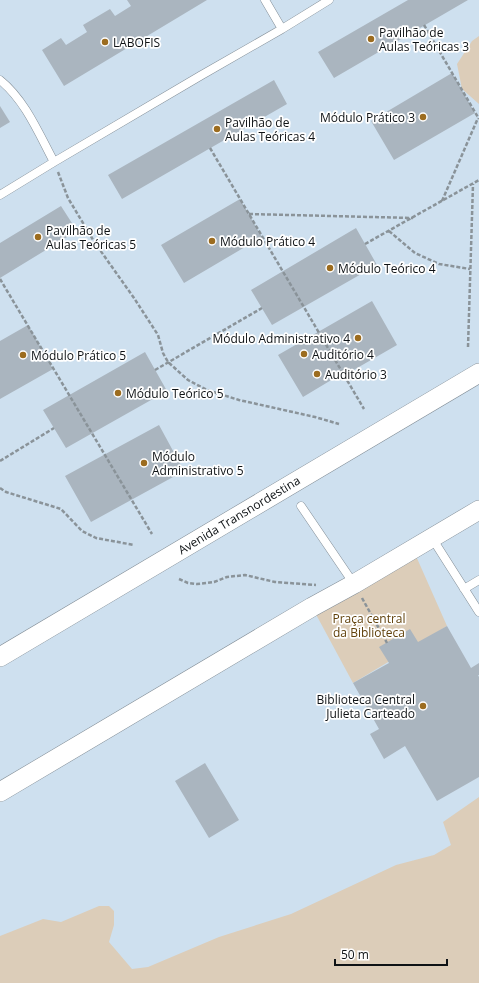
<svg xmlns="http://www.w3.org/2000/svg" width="479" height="983" viewBox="0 0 479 983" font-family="'Open Sans',sans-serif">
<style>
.built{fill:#cee0ef}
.green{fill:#dccdb9}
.building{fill:#aab5bf}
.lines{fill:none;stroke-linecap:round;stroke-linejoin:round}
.service-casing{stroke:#838e97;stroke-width:9}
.tertiary-casing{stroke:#838e97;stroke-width:20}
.path{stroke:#8a9399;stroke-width:2.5;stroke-dasharray:4 2;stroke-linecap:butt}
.service{stroke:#fff;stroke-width:8}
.tertiary{stroke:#fff;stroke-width:19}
.poi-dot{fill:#9c6c1f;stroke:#fff;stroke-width:1.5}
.labels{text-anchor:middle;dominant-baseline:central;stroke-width:3.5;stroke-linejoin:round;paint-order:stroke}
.poi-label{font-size:12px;fill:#0e1215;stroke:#fff;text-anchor:start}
.street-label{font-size:12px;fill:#0e1215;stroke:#fff}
.park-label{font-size:12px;fill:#61410b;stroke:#fff}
</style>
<rect width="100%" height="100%" fill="#dde9f2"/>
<path class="built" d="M0 0H479V983H0Z"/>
<path class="green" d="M479 36V104L462 89 457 64 472 41Z
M416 556 447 626 410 649 353 683 312 607Z
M479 797V983H0V936L43 919 61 922 99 906H109L114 911V925L109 942 132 969 148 967 219 937 291 914 396 865 434 855 451 845 443 822Z"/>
<path class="building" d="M127 0H207L64 86 42 50 61 38 66 45 87 32 83 25 110 9 115 16 131 6Z
M408 0H468L334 78 318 52Z
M452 73 475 113 394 160 371 121Z
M274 80 287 104 122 199 108 175Z
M0 106 10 122 0 128Z
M240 199 262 237 184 283 161 245Z
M61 206 77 231 0 278V243Z
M356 228 377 265 272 325 251 290Z
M372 301 397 345 345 375 343 373 303 397 278 355Z
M28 325 53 369 0 399V341Z
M145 352 167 391 66 448 43 410Z
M159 425 184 471 91 522 65 476Z
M447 626 471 668 479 663V675H478L479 677V777L437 801 405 746 384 759 370 734 379 729 353 683 389 663 379 647 410 629 418 642Z
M205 763 239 820 209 838 175 781Z"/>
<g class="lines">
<g class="service-casing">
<path id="service" d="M265 0 282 29
M0 80C25 100 39 134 54 162
M0 195 54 162 200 76 282 29 329 0
M301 506 354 584
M432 538 479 612
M464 589 479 580"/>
</g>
<g class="tertiary-casing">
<path id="tertiary" d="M0 657 479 373
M0 792 312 607 354 584 479 510"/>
</g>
<path class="path" d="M424 25 479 119
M210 148 364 409
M58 172 68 198 95 243 134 298 158 335 163 353 168 362 188 380 207 390 239 400 315 417 339 424
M442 201 478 118
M249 214 413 218
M389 231 415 253 439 264 470 269
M365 244 479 180
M0 279 152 534
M468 347 473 184
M155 370 262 308
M0 461 54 428
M0 488 6 492 61 509 82 531 96 538 134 545
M179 579 188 583 197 584 214 582 227 577 245 575 275 582 316 585
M362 598 387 643"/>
<use href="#service" class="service"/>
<use href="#tertiary" class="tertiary"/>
</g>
<g class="poi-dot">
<circle cx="371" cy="39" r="4"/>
<circle cx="105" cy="42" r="4"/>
<circle cx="423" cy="117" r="4"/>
<circle cx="217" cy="129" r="4"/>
<circle cx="38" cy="237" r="4"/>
<circle cx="212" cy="241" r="4"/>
<circle cx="330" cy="268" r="4"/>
<circle cx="358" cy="338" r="4"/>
<circle cx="304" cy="354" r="4"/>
<circle cx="23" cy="355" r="4"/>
<circle cx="317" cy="374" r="4"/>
<circle cx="118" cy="393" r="4"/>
<circle cx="144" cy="463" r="4"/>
<circle cx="423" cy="706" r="4"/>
</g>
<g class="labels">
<g class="poi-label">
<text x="379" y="32">Pavilhão de<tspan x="379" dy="14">Aulas Teóricas 3</tspan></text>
<text x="113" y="42">LABOFIS</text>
<text x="415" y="117" text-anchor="end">Módulo Prático 3</text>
<text x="225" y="122">Pavilhão de<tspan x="225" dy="14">Aulas Teóricas 4</tspan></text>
<text x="46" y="230">Pavilhão de<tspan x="46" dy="14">Aulas Teóricas 5</tspan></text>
<text x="220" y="241">Módulo Prático 4</text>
<text x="338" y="268">Módulo Teórico 4</text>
<text x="350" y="338" text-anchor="end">Módulo Administrativo 4</text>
<text x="312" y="354">Auditório 4</text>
<text x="31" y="355">Módulo Prático 5</text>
<text x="325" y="374">Auditório 3</text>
<text x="126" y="393">Módulo Teórico 5</text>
<text x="152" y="456">Módulo<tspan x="152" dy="14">Administrativo 5</tspan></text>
<text x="415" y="699" text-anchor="end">Biblioteca Central<tspan x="415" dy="14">Julieta Carteado</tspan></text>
</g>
<g class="street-label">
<text transform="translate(239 515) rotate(-31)">Avenida Transnordestina</text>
</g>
<g class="park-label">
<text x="369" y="618">Praça central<tspan x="369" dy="14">da Biblioteca</tspan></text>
</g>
</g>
<path d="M335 959v6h112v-6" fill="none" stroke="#0e1215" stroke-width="2"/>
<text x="341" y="959" font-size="12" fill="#0e1215" stroke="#ffffff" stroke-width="3" paint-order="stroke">50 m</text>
</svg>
